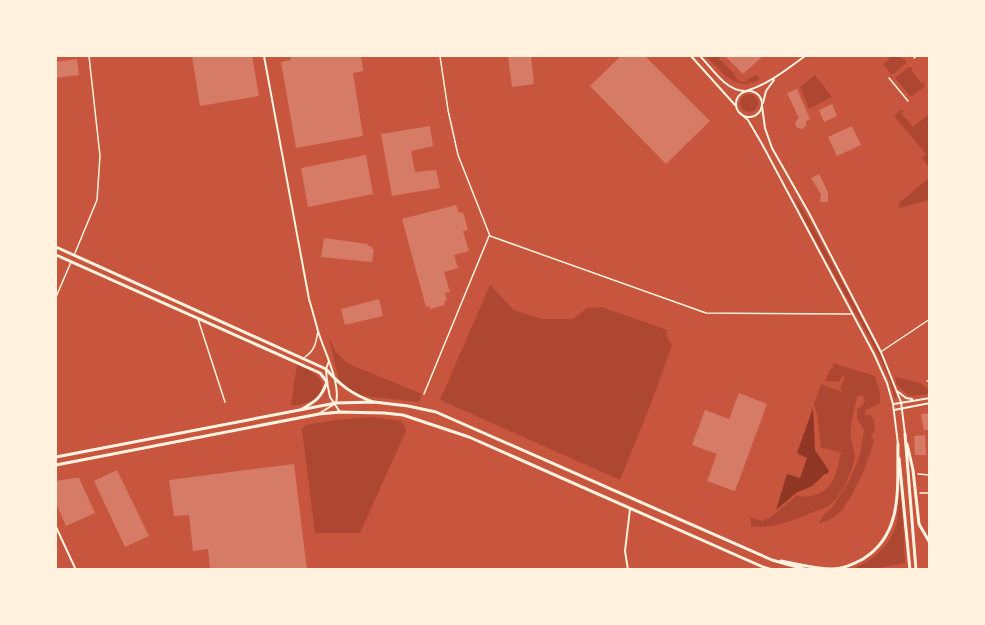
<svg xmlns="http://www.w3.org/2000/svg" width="985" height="625" viewBox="0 0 985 625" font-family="Helvetica,sans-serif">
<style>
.green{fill:#ae4732}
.water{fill:#8f3625}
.building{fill:#d67c66}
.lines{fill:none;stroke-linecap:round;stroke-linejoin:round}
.minor{stroke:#fff3e0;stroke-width:1.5}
.tertiary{stroke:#fff3e0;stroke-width:2}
.secondary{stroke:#fff3e0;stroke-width:2}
.primary{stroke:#fff3e0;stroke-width:3}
.trunk{stroke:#fff3e0;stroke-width:3}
</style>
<rect width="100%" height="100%" fill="#c8553d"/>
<path class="green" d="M706 56H717L734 74 738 81 746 82 748 79 756 75 760 79C737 94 721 71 706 56Z
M892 56H899L907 62 894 74H891L883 64Z
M909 67 912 68V71L921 83 923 82 925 84 924 87 912 96H910L896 79V77Z
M815 75 832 97 809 109 800 87Z
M740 103a9 9 0 1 1 18 0a9 9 0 1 1-18 0Z
M901 110 904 111 901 113 913 127 929 114V168L922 158 926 154 894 116Z
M929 178V200L899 208V203Z
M796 199 812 225 882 357 890 376 896 397 895 398C887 367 871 341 856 314 835 276 814 239 795 200Z
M490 285 514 310 542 319H573L587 308 602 307 667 330 666 335 672 345 652 401 620 480 440 400Z
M329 338 330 339 335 351 347 363 422 394 419 402 371 397 356 394 339 381Z
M833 363 875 376 880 393V403L866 410 865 416 870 414 874 420 875 430 871 435 874 441C868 462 851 508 831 519 827 521 822 522 818 524L823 516 833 506 849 481 860 455 864 430 857 418V409L862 406 865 400 862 395 857 397C854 410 850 425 851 438 852 446 856 453 854 461 852 473 840 498 830 505 825 509 818 510 813 512 792 521 773 529 751 526V517L762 521 771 517 797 495C805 498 812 497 820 493 836 485 837 468 841 452L821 448 817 414 814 404 821 384 842 392 840 387 845 378 843 376 839 382 825 381 830 370 833 368Z
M297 364C304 368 313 371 318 377 321 380 322 383 322 386 322 402 303 404 291 406Z
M895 377 920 383 929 390V394L909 396 897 385Z
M372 417 402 421 406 431 360 533H315L302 430 305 425 336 420Z
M899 483 903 523 905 563 878 568 850 570C872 562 893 544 897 521 899 508 898 495 899 483Z"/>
<path class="water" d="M813 408 815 450 829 471 827 474H825L812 486 796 493 776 510 787 474 800 478 807 458 797 453Z"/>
<path class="building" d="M192 56H252L259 96 200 106Z
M290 56H361L363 71 353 73 363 136 296 148 281 62 291 60Z
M508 56H531L534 84 512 87Z
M621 56H645L710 121 666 164 590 86Z
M725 56H763L743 74Z
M77 59 79 75 56 78V62Z
M797 89 810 119 806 121V126L802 129 798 128 795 125 796 121 799 118 787 93Z
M832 104 837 116 824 122 819 110Z
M430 126 433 146 411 151 415 172 436 170 440 188 392 196 381 134Z
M852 126 861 145 837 156 828 137Z
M366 155 373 194 308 207 301 168Z
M819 174 828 192V202H820L821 194 811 178Z
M456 205 459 213 463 212 468 230 463 231 469 251 454 255 458 268 444 272 450 292 445 293 447 301H444L445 305 430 309V306L426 307 402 219Z
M324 238 368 244V246L372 247V249H374L372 262 321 257Z
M379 299 383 316 345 325 341 309Z
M739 393 767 404 735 491 707 481 717 454 692 445 705 410 729 419Z
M930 413V430H924L921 414Z
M925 435 926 455H915L914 436Z
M294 464 307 570H210L208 549 193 551 189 515 174 516 169 480Z
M117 470 149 536 125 547 94 481Z
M74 478H79L95 513 66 526 56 503V481Z"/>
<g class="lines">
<path class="minor" d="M440 56 448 110 458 155 490 236 706 313 851 314
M914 58 917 56
M889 78 908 101
M75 253 97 200 100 156 89 56
M56 297 71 262
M198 319 225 402
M882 351 930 319
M305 357C315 350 316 343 318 331
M927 381H930
M424 394 489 236
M918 474 930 475
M920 493H930"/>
<path class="tertiary" d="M264 56 309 299C312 309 315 320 318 331 324 351 341 383 336 403L320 413
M746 91C769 84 786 70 805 56
M763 103 766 91 774 80
M329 361 326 369 327 382 330 397 340 412
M897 391 906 398 912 399
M894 404 930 398
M894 410 930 403
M56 527 76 570
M628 570 625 551 630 509"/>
<path class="secondary" d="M691 56 735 105
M700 56C712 68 725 90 744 91
M736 104a13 13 0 1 1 26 0a13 13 0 1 1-26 0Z
M762 106 765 128 772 148 809 213 881 352 901 402 905 434
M740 113 748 120 762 144 874 354 887 383 893 404 898 444"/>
<path class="primary" d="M56 247 326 369C341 386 352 394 373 402
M56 255 320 373 327 382C321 398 316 401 302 409"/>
<path class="trunk" d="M905 434 916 570
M907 444 913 470 919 524 930 543
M56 457 336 403 374 402 408 406 436 412 772 560 808 570
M899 458 910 570
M56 465 319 414 340 412 384 413 403 415 469 437 763 567 772 570
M781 561C798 564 815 569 832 569 843 569 854 564 863 559 904 534 897 486 898 444"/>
</g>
<rect width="985" height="625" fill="none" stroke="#fff3e0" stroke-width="114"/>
</svg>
